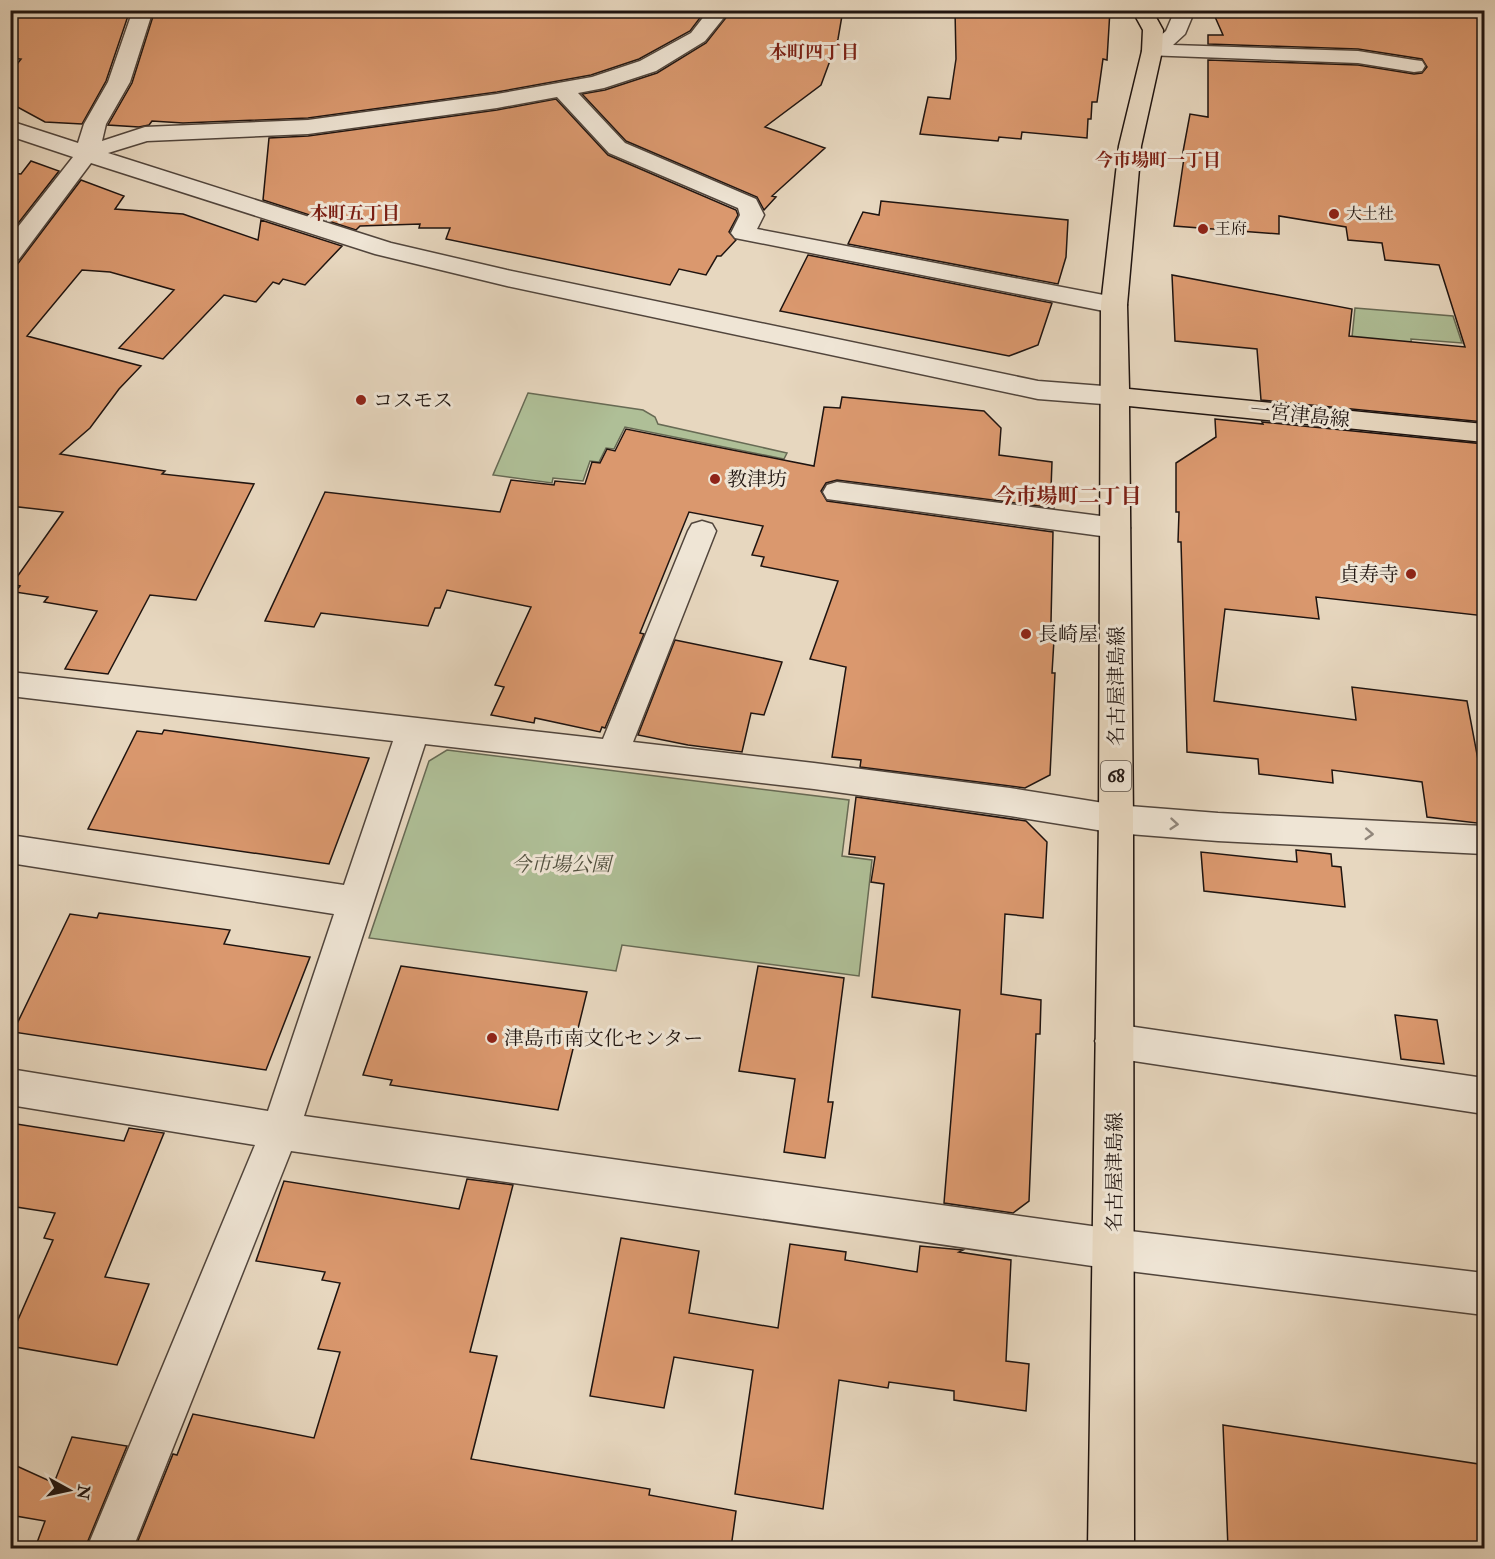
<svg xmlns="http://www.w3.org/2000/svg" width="1495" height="1559" viewBox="0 0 1495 1559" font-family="'IM FELL Double Pica','Noto Serif JP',serif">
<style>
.green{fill:#afbf97;stroke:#676a54;stroke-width:1.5}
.building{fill:#da986e;stroke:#1f1410;stroke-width:1.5}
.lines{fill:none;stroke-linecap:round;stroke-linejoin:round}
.minor-casing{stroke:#51453c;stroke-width:3}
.major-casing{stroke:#1f1410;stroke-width:3}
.minor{fill:#efe5d5;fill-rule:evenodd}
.major{fill:#e7d7bf;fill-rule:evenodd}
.oneway{stroke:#91877c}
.poi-dot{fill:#8f2418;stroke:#efe5d5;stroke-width:2}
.labels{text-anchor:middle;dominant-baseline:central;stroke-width:6;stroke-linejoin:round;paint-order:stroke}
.far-poi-label{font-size:16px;fill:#1f1410;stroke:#efe5d5;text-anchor:start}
.far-neighbourhood-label{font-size:18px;font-weight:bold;fill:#7a1f14;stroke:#efe5d5}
.shield{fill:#efe5d5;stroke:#5d534b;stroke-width:1.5}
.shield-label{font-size:18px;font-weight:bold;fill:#1f1410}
.poi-label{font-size:20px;fill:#1f1410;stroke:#efe5d5;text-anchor:start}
.street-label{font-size:20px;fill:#1f1410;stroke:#efe5d5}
.park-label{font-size:20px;font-style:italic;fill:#51503f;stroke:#efe5d5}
.neighbourhood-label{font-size:21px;font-weight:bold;fill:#7a1f14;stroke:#efe5d5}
</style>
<rect width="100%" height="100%" fill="#e7d7bf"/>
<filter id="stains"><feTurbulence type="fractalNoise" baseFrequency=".00333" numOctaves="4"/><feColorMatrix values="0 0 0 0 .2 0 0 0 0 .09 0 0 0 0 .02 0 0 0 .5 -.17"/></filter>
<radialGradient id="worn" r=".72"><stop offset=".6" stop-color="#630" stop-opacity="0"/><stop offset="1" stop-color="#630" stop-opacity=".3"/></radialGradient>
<path class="green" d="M1355 308 1453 316 1462 343 1411 339 1412 354 1351 347Z
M528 393 643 410 655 417 658 424 787 453 784 459 625 427 614 449 606 448 599 462 590 461 583 481 553 478 552 483 493 475Z
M447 750 849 800 842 856 872 860 859 976 622 945 616 971 369 938 429 761Z"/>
<path class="building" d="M10 10H130L106 81 82 124 45 122 10 103V73L21 59 10 58Z
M155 10H706L690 31 639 59 591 75 497 92 308 118 183 123 152 121 149 125 139 127 108 125 132 83Z
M732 10H843L838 39 821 85 765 127 825 148 772 196 776 197 764 210 757 197 626 141 582 94 605 90 657 73 706 43Z
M955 10H1110L1107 60 1103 59 1097 102H1092L1091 119H1088L1087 138 1022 132 1021 139 999 137 998 141 920 134 928 97 950 99 956 59Z
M1212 10H1448L1485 20 1484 422 1261 400 1257 349 1175 341 1172 275 1352 309 1349 336 1465 347 1439 265 1385 260 1382 243 1348 240 1346 227 1279 216V234L1174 226 1184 158 1182 157 1190 114 1208 117V60L1358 65 1414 74 1422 73 1427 67 1422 59 1358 49 1208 44V35H1223Z
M556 99 608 155 736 210 738 215 729 232 736 240 721 256H717L706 275 679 269 670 285 446 239 450 228H419L420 224 360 226 356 230 263 200 269 138 308 136 497 110Z
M31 161 59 171 16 226H10V173L21 174Z
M81 180 124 196 115 209 183 214 258 240 261 220 342 246 305 285 283 279 279 284 273 282 256 302 224 295 163 359 119 348 174 290 110 272 82 270 27 336 141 366 119 389 90 428 60 454 165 471 162 474 254 484 196 600 150 595 108 674 65 669 97 611 44 602 48 597 15 592 20 586 12 584 63 512 10 506V274Z
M881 201 1068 220 1066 257 1058 284 848 244 863 212 879 215Z
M808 255 1052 303 1038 345 1009 356 780 311Z
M842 397 984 411 1001 428 999 455 1052 462 1051 489H1055L1054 508 837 480 826 483 821 491 827 501 1053 532 1051 622 1055 623 1052 673H1055L1050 775 1025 788 860 767 861 760 832 757 846 667 810 659 838 581 761 566 764 557 752 555 763 526 689 512 640 633 644 634 605 728 602 727 600 732 535 718 534 723 491 715 504 687 495 685 531 607 447 590 440 608H435L428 626 321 613 314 627 265 621 325 492 500 512 511 480 554 485 555 481 585 484 592 462 600 463 607 449 615 451 626 429 814 466 824 407 840 408Z
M1215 419 1263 424 1262 422 1484 444 1485 616 1316 597 1319 619 1225 609 1214 701 1356 720 1352 687 1467 701 1485 797V824L1427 817 1422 782 1332 770 1333 783 1259 774 1258 759 1187 752 1181 542H1178L1179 512H1176V463L1216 437Z
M675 640 782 662 764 715 751 713 742 752 688 745 638 735Z
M164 730 369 758 329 864 88 829 137 731 162 734Z
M856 797 1026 821 1047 842 1043 918 1005 914 1001 994 1041 1000 1040 1034H1036L1029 1201 1013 1213 944 1203 960 1010 872 997 884 884 871 882 875 857 849 854Z
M1296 850 1331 854 1332 866 1341 867 1345 907 1204 891 1201 852 1297 862Z
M99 913 230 930 224 944 310 957 266 1070 13 1032 70 914 97 918Z
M401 966 587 992 558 1110 390 1085 392 1080 363 1075Z
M758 966 844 978 828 1102H833L825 1158 784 1152 795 1079 739 1071Z
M1395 1015 1437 1020 1444 1064 1401 1059Z
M10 1123 124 1141 129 1128 164 1133 105 1277 149 1284 117 1365 10 1346V1338L53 1240 44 1238 55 1213 10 1206Z
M467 1179 513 1185 470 1352 497 1356 471 1459 650 1489 649 1495 736 1511 731 1548H135L173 1454 177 1455 193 1414 314 1438 340 1352 318 1349 340 1283 322 1280 325 1272 256 1261 284 1181 459 1209Z
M621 1238 699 1251 689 1313 778 1328 790 1244 846 1252 845 1260 917 1272 920 1246 963 1250 959 1252 1011 1260 1006 1361 1029 1364 1026 1411 954 1400V1391L889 1382 888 1388 839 1380 823 1509 735 1494 753 1370 674 1357 664 1408 590 1396Z
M1223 1425 1485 1465V1548H1228Z
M72 1437 127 1446 85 1548H35L45 1521 10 1515V1463L54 1483Z"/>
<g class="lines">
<g class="minor-casing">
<path id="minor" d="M133 10H153L130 82 106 124 102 141 145 127 308 120 497 94 592 77 640 61 691 33 709 10H730L705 41 656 71 604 88 578 93 625 143 756 199 764 215 757 229 1114 297 1123 300 1127 305 1123 310 1114 313 735 238 731 233 740 215 738 208 609 153 557 97 497 108 308 134 147 141 108 153 391 243 507 270 1038 381 1116 387 1125 390 1129 396 1125 402 1116 405 1038 399 507 286 375 254 91 163 19 259 10 261V237L73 157 10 136V121L78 143 84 124 108 82Z
M1175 10H1195L1185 34 1173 45 1358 51 1414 60 1422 61 1425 66 1422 71 1414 72 1358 63 1145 55 1142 51 1166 31Z
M837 482 1116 518 1126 521 1130 528 1126 535 1116 538 827 499 823 492 827 485Z
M702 521 712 524 716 531 633 742 814 763 1010 788 1116 805 1218 813 1484 826V854L1218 841 1116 833 1010 816 814 789 425 744 304 1116 1113 1229 1484 1273V1315L1113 1269 291 1151 133 1548H87L255 1145 10 1105V1069L268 1111 334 914 10 863V835L344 885 393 741 10 696V672L603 739 688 531 692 524Z
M1114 1024 1484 1078V1114L1114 1058 1101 1053 1095 1041 1101 1029Z"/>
</g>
<g class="major-casing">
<path id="major" d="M1132 10H1152L1163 30 1162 51 1141 146 1127 305 1129 389 1484 424V442L1129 406 1133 819 1134 1548H1088L1099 819 1101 305 1119 146 1142 51 1143 30Z"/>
</g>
<use href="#minor" class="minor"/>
<use href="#major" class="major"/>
</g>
<defs><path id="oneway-chevron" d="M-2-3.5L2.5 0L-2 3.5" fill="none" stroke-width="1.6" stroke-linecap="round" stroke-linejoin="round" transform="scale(1.5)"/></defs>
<g class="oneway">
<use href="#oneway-chevron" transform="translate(1174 824) rotate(5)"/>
<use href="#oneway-chevron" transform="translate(1369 834) rotate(3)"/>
</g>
<g class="poi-dot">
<circle cx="1334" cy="214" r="6"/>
<circle cx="1203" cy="229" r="6"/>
<circle cx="361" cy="400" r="6"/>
<circle cx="715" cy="479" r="6"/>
<circle cx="1411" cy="574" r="6"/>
<circle cx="1026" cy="634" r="6"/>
<circle cx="492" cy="1038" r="6"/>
</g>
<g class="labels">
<g class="far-poi-label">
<text x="1346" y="214">大土社</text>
<text x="1215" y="229">王府</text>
</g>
<g class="far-neighbourhood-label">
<text x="814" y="52">本町四丁目</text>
<text x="1158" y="160">今市場町一丁目</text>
<text x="355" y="213">本町五丁目</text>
</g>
<rect class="shield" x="1101" y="761" width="30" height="30" rx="4.5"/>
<g class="shield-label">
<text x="1116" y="776">68</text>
</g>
<g class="poi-label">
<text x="373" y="400">コスモス</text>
<text x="727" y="479">教津坊</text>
<text x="1399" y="574" text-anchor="end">貞寿寺</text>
<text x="1038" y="634">長崎屋</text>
<text x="504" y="1038">津島市南文化センター</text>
</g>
<g class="street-label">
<text transform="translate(1300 415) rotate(6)">一宮津島線</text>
<text transform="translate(1116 686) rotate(-90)">名古屋津島線</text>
<text transform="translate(1114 1172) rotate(-90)">名古屋津島線</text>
</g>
<g class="park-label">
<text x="561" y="864">今市場公園</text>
</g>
<g class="neighbourhood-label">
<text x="1068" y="496">今市場町二丁目</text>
</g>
</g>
<rect width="1495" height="1559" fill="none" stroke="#e7d7bf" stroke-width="36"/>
<rect x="12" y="12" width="1471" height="1535" fill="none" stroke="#1f1410" stroke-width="3"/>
<rect x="18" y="18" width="1459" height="1523" fill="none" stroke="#1f1410" stroke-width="1.5"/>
<g transform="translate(69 1490) rotate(98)" stroke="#efe5d5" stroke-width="4.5" paint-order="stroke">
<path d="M0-4.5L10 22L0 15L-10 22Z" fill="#1f1410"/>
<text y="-9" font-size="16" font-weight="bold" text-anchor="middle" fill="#1f1410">N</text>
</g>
<rect width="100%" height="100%" filter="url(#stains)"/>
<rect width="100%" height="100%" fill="url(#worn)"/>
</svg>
